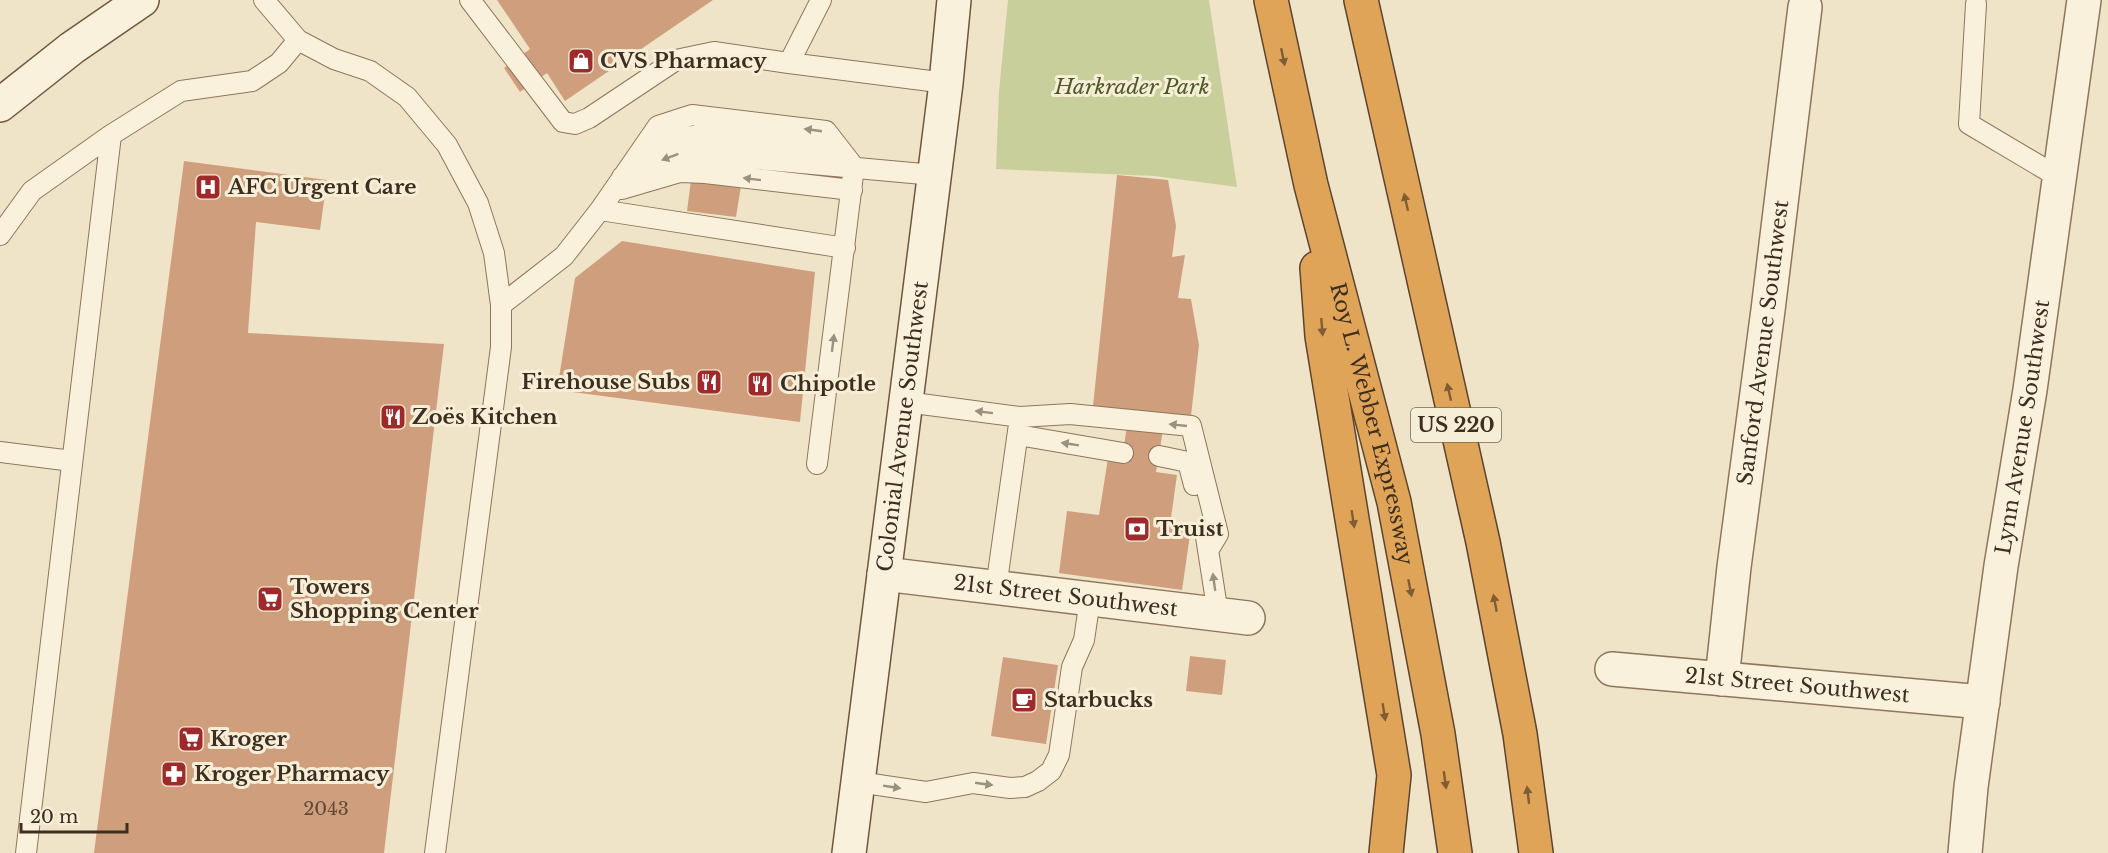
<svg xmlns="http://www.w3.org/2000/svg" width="2108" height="853" viewBox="0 0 2108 853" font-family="'Libre Baskerville',serif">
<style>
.green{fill:#c9cf9b}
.building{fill:#cf9f7d}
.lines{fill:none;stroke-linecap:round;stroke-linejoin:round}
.lane-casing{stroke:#8d765c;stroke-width:22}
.street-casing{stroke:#8d765c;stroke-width:36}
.secondary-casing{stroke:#6f573f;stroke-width:36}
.highway-casing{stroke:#5b4430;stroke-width:36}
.lane{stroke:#faf1dc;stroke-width:20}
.street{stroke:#faf1dc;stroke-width:33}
.secondary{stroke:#faf1dc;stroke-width:33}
.highway{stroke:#e0a458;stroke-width:33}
.oneway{fill:#7e5d36}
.oneway2{fill:#9c907e}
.labels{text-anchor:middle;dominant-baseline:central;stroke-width:6;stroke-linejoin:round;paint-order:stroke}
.number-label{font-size:18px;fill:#624a37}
.shield{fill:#f7eed8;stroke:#756857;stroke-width:1.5}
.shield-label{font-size:20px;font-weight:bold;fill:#3d2e20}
.poi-label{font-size:21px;font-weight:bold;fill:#3d2e20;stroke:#f7eed8;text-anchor:start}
.park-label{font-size:21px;font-style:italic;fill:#4d5a26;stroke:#f7eed8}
.street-label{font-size:21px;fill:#3d2e20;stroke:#f7eed8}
</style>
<rect width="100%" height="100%" fill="#f0e4c8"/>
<path class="green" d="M1008 0H1209L1237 187 1154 176 996 169 999 91Z"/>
<path class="building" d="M497 0H713L565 101 547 73 520 92 504 68 530 49Z
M692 115 723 118 741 186 736 217 687 211 691 180 707 165Z
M184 161 327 180 320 230 256 222 248 333 444 344 384 853H94Z
M1117 175 1168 180 1176 226 1172 257 1185 255 1178 298 1191 299 1199 345 1191 416 1093 406Z
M622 241 815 272 800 422 557 390 575 278Z
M1127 425 1163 430 1156 472 1177 475 1170 525 1191 528 1182 590 1059 573 1067 511 1099 515 1108 458 1122 460Z
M1190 656 1226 660 1222 695 1186 691Z
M1003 657 1058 665 1046 744 991 736Z"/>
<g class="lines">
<g class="lane-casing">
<path id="lane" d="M264 0 298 40 334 59 370 71 407 97 447 145 478 203 494 253 501 305V347L435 853
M470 0 563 122 575 124 589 118 676 60 714 52 789 63 821 0
M1976 4 1969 124 2060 178
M789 63 946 83
M638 155 672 140 698 135 841 151
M622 177 678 154H703L934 175
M622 189 680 172 705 173 852 190
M600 210 658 126 692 115 826 131 854 167 817 464
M0 235 32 191 111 135 181 91 252 81 279 63 298 40
M501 305 564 256 600 210 845 248
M906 402 1020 417 1070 414 1191 426 1218 534 1209 549
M1018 435 1123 453
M0 452 72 461
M1159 456 1188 462 1194 485
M1206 537 1218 614
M996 588 1020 417
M858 782 926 792 973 783 1010 788 1025 787 1038 781 1051 771 1059 755 1072 667 1084 640 1090 599
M26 853 111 135"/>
</g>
<g class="street-casing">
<g id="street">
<path id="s1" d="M884 574 1248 618"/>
<path id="s2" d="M1612 669 1983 702"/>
<path id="s3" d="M1722 679 1734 567 1768 310 1805 7"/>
<path id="s4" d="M1965 853 1971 787 2001 566 2030 390 2084 0"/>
</g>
</g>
<g class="secondary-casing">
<g id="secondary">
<path d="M0 105 72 48 142 0"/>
<path id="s5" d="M849 853 946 83 954 0"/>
</g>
</g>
<g class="highway-casing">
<g id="highway">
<path id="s6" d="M1271 0 1311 185 1394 502 1438 734 1455 853"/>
<path d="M1361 0 1483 542 1520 734 1536 853"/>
<path d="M1317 268 1322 336 1394 775 1386 853"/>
</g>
</g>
<use href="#lane" class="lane"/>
<use href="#street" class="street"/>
<use href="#secondary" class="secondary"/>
<use href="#highway" class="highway"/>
</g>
<defs><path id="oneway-solid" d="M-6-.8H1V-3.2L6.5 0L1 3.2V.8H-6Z" transform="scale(1.5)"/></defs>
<g class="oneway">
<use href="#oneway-solid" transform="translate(1283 57) rotate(78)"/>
<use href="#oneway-solid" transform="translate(1406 202) rotate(-103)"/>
<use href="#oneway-solid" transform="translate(1322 327) rotate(85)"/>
<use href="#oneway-solid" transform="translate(1449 392) rotate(-103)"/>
<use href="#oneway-solid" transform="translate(1353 519) rotate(81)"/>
<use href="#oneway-solid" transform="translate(1410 588) rotate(79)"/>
<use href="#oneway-solid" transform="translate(1495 603) rotate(-101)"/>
<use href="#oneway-solid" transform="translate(1384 712) rotate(81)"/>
<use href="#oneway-solid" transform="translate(1445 780) rotate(82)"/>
<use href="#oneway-solid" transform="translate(1528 795) rotate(-97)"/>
</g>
<g class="oneway2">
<use href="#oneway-solid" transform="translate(813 130) rotate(-172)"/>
<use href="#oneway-solid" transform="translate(670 157) rotate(159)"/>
<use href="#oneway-solid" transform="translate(752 179) rotate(-173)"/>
<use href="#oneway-solid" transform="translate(833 343) rotate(-83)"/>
<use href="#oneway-solid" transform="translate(984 412) rotate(-173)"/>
<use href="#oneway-solid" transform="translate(1178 425) rotate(-174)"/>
<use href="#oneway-solid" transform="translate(1070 444) rotate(-171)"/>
<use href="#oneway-solid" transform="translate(1214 582) rotate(-98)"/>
<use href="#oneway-solid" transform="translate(984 784) rotate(8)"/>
<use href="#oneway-solid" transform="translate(892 787) rotate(9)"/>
</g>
<defs>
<g id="shop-square" transform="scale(1.35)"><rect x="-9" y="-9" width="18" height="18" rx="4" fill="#9e2a2b" stroke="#f7eed8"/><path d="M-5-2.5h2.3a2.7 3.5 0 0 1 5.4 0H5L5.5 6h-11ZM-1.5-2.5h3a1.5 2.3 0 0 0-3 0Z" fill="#fff"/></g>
<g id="hospital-square" transform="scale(1.35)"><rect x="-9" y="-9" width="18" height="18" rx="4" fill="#9e2a2b" stroke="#f7eed8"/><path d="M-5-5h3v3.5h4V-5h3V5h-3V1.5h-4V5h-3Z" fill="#fff"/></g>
<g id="restaurant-square" transform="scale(1.35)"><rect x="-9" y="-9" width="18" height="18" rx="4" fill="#9e2a2b" stroke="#f7eed8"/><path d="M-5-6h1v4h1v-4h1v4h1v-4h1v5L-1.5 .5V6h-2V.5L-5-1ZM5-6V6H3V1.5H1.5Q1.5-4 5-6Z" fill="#fff"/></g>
<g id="bank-square" transform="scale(1.35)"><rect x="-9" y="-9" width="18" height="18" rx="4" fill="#9e2a2b" stroke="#f7eed8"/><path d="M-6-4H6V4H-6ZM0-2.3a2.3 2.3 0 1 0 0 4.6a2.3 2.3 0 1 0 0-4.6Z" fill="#fff"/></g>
<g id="supermarket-square" transform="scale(1.35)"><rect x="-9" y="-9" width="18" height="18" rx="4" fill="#9e2a2b" stroke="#f7eed8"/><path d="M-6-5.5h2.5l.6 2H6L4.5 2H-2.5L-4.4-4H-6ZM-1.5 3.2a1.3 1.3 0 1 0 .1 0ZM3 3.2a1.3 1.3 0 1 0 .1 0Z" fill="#fff"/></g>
<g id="cafe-square" transform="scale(1.35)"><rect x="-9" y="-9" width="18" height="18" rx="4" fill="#9e2a2b" stroke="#f7eed8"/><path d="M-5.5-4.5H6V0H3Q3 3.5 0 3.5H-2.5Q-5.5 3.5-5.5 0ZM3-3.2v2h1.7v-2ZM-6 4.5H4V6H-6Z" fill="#fff"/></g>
<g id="pharmacy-square" transform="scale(1.35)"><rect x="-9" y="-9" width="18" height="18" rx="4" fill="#9e2a2b" stroke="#f7eed8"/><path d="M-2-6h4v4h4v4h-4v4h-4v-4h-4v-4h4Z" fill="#fff"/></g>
</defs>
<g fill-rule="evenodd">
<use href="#shop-square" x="581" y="61"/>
<use href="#hospital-square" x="208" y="187"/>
<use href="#restaurant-square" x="709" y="382"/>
<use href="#restaurant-square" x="760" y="384"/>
<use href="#restaurant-square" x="393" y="417"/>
<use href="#bank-square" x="1137" y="529"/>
<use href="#supermarket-square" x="270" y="599"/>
<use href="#cafe-square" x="1024" y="700"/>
<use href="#supermarket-square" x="191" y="739"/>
<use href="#pharmacy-square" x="174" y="774"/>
</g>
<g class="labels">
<g class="number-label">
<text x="326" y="809">2043</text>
</g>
<rect class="shield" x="1411" y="408" width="90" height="34" rx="4.5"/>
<g class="shield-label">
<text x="1456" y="425">US 220</text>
</g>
<g class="poi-label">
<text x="600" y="61">CVS Pharmacy</text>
<text x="228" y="187">AFC Urgent Care</text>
<text x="690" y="382" text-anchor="end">Firehouse Subs</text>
<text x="780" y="384">Chipotle</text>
<text x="412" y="417">Zoës Kitchen</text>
<text x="1156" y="529">Truist</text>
<text x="290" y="587">Towers<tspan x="290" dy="24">Shopping Center</tspan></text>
<text x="1044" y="700">Starbucks</text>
<text x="210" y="739">Kroger</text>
<text x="194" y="774">Kroger Pharmacy</text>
</g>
<g class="park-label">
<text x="1132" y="87">Harkrader Park</text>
</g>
<g class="street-label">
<text stroke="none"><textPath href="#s3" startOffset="339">Sanford Avenue Southwest</textPath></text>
<text stroke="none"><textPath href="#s6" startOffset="436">Roy L. Webber Expressway</textPath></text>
<text stroke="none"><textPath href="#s4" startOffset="430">Lynn Avenue Southwest</textPath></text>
<text stroke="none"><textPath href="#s5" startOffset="430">Colonial Avenue Southwest</textPath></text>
<text stroke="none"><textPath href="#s1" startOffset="183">21st Street Southwest</textPath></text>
<text stroke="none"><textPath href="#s2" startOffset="186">21st Street Southwest</textPath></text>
</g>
</g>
<path d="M21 823v9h106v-9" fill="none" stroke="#3d2e20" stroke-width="3"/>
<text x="30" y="823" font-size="18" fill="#3d2e20" stroke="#f7eed8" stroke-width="4.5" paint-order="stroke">20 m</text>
</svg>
